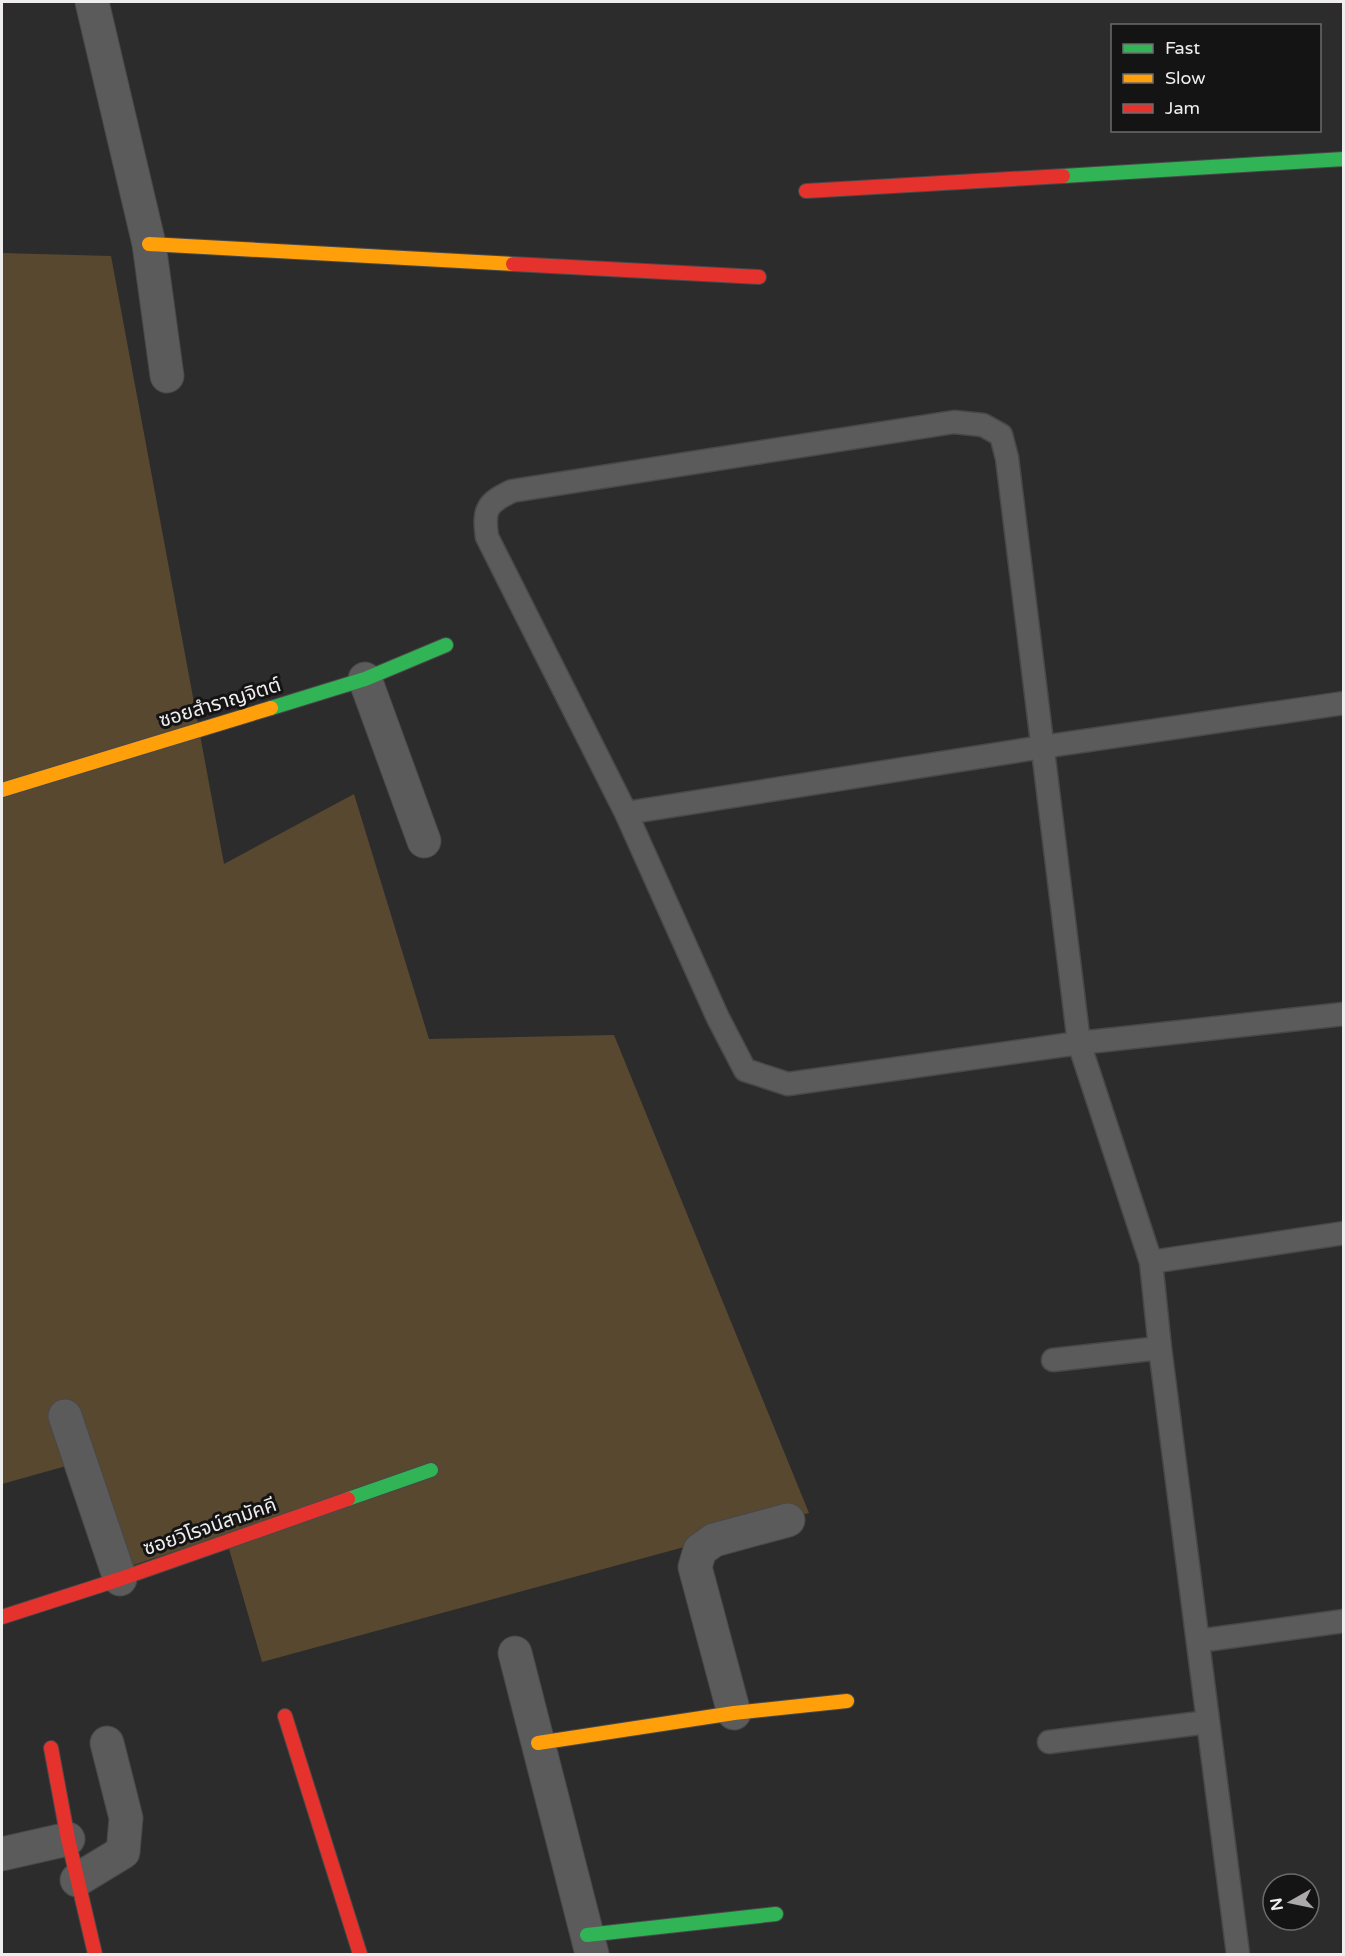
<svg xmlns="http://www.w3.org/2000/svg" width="1345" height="1956" viewBox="0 0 1345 1956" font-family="'Varela Round','Noto Sans Thai',sans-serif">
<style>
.green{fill:#584830}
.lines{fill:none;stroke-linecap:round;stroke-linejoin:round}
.lane-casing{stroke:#494848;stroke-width:25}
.street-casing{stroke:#494848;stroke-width:35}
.fast-casing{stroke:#494848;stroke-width:16}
.slow-casing{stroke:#494848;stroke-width:16}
.jam-casing{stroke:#494848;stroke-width:16}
.lane{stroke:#5c5b5b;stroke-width:22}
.street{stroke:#5c5b5b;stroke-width:33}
.fast{stroke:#30b455;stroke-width:14}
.slow{stroke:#ff9f0a;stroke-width:14}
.jam{stroke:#e5322d;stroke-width:14}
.labels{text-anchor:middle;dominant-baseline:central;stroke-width:6;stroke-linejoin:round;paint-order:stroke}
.street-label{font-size:20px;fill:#efeded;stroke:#151414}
</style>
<rect width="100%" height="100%" fill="#2d2c2c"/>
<path class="green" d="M2 253 111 256 224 864 354 794 429 1039 614 1035 809 1513 262 1662 225 1535 118 1570 84 1461 2 1484Z"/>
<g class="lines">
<g class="lane-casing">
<path id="lane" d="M626 813 1042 747 1344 703
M1151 1262 1079 1043 1007 458 1001 435 983 425 954 422 512 491C487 503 483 509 487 537L626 813 718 1018 745 1070 788 1084 1079 1043 1344 1014
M1053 1360 1160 1348
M1198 1641 1344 1621
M1049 1742 1208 1722
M1238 1954 1160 1348 1151 1262 1344 1233"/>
</g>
<g class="street-casing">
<path id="street" d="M92 2 149 244 167 376
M365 679 424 841
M65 1416 120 1579
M515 1653 592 1954
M734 1713 695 1567 700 1550 714 1540 788 1520
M2 1854 68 1839
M77 1880 123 1852 126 1818 107 1743"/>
</g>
<g class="fast-casing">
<path id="fast" d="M1063 176 1344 159
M271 708 365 679 446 645
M348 1499 431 1470
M587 1935 776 1914"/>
</g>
<g class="slow-casing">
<path id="slow" d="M149 244 513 264
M2 790 271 708
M538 1743 734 1713 847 1701"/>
</g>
<g class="jam-casing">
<path id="jam" d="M806 191 1063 176
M513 264 759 277
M2 1617 120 1579 348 1499
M285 1716 360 1954
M51 1748 68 1839 95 1954"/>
</g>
<use href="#lane" class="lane"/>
<use href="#street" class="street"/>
<use href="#fast" class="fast"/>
<use href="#slow" class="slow"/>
<use href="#jam" class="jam"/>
</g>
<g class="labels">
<g class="street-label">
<text transform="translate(220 703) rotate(-17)">ซอยสำราญจิตต์</text>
<text transform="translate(210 1527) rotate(-19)">ซอยวิโรจน์สามัคคี</text>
</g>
</g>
<rect width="1345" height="1956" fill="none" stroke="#efeded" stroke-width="6"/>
<rect x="1111" y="24" width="210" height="108" fill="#151414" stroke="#6c6b6b" stroke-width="1.5"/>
<rect x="1123" y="44" width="30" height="9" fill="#30b455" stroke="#6c6b6b" stroke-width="1.5"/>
<text x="1165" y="54" font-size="18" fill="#efeded">Fast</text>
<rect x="1123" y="74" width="30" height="9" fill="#ff9f0a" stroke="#6c6b6b" stroke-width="1.5"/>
<text x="1165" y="84" font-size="18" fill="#efeded">Slow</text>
<rect x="1123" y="104" width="30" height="9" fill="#e5322d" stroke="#6c6b6b" stroke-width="1.5"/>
<text x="1165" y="114" font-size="18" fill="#efeded">Jam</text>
<g transform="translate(1291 1902) rotate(261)"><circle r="28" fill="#151414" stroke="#6c6b6b" stroke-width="1.5"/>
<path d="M0-4.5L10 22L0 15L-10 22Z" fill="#aba9a9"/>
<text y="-9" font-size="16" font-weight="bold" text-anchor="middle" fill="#efeded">N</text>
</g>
</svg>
